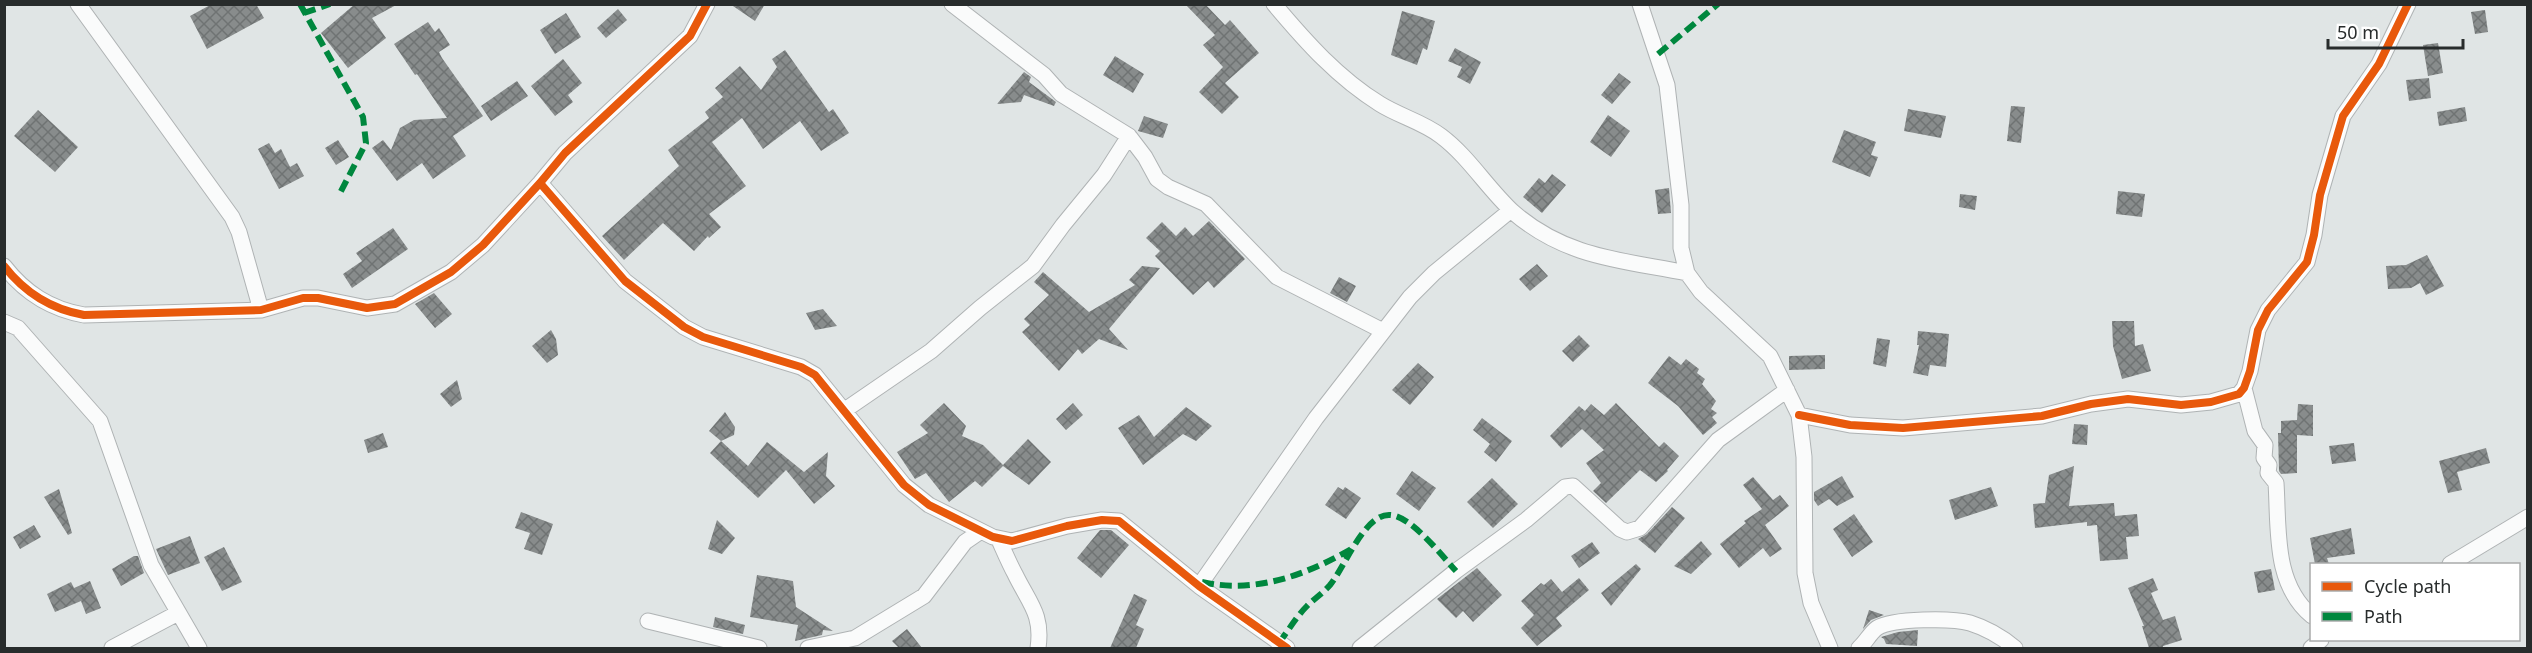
<svg xmlns="http://www.w3.org/2000/svg" width="2532" height="653" viewBox="0 0 2532 653" font-family="'Noto Sans',sans-serif">
<style>
.building{fill:url(#building-cross-hatch)}
.lines{fill:none;stroke-linecap:round;stroke-linejoin:round}
.street-casing{stroke:#afb3b4;stroke-width:17}
.street{stroke:#fafbfb;stroke-width:15}
.quiet{stroke:#00873e;stroke-width:6;stroke-dasharray:12 6;stroke-linecap:butt}
.cycleway-casing{stroke:#fff;stroke-width:11}
.cycleway{stroke:#e8590c;stroke-width:8}
</style>
<defs>
<pattern id="building-cross-hatch" width="8" height="8" patternUnits="userSpaceOnUse" patternTransform="scale(1.5)"><rect width="8" height="8" fill="#888c8c"/><path d="M0 0l8 8M0 8l8-8" fill="none" stroke="#6f7373"/></pattern>
</defs>
<rect width="100%" height="100%" fill="#e0e5e5"/>
<path class="building" d="M212 4H256L264 18 207 49 190 16Z
M355 4H398L372 18 386 38 348 68 321 33Z
M730 4H765L755 21Z
M1185 4H1205L1225 25 1230 20 1259 53 1225 83 1239 97 1222 114 1199 92 1223 67 1203 45 1215 35Z
M618 9 627 20 606 38 597 28Z
M2485 10 2488 32 2475 34 2471 12Z
M1402 11 1435 21 1427 50 1423 48 1417 65 1391 55Z
M566 13 581 37 555 54 540 30Z
M428 22 435 32 439 28 450 45 439 52 442 58 483 116 453 136 466 156 433 179 422 163 397 181 372 148 383 140 391 150 400 128 414 120 447 118 417 74 415 75 394 44Z
M2438 43 2443 73 2428 76 2423 45Z
M1455 48 1481 62 1470 84 1457 77 1462 67 1448 61Z
M785 50 829 112 833 109 849 133 821 151 800 121 763 149 742 118 712 142 746 186 709 214 721 227 709 238 708 236 694 251 663 223 624 260 602 236 679 166 668 150 709 118 705 112 723 97 715 88 740 66 761 90 777 67 772 59Z
M1115 56 1144 74 1133 93 1103 75Z
M563 59 582 83 568 95 573 102 555 116 531 86Z
M1024 72 1031 77 1029 82 1056 102 1054 106 1024 95 1021 102 997 104Z
M1619 73 1631 82 1612 104 1601 95Z
M2429 78 2431 98 2409 101 2406 80Z
M517 81 528 96 491 121 481 106Z
M2011 106 2025 107 2021 143 2007 141Z
M2465 107 2467 121 2439 126 2437 112Z
M1908 109 1946 116 1941 138 1904 131Z
M38 110 78 147 55 172 14 136Z
M1608 115 1630 131 1611 157 1590 142Z
M1144 116 1168 124 1163 138 1138 131Z
M1844 130 1876 142 1871 155 1878 157 1870 177 1832 162Z
M338 140 349 157 336 165 325 148Z
M269 143 275 153 281 149 290 167 297 163 304 176 279 189 258 149Z
M1552 174 1566 185 1542 213 1523 197 1539 178 1545 183Z
M1669 188 1671 213 1658 214 1655 190Z
M2118 191 2145 194 2142 217 2116 214Z
M1960 194 1977 196 1975 210 1959 207Z
M1209 221 1245 259 1214 288 1208 281 1193 295 1155 256 1160 251 1146 238 1162 222 1176 236 1185 227 1193 236Z
M393 228 408 249 352 288 343 274 362 261 356 253Z
M2427 255 2444 286 2426 295 2420 283 2411 288 2388 289 2386 266 2406 265Z
M1537 264 1548 276 1530 291 1519 279Z
M1142 266 1160 268 1109 329 1128 350 1099 339 1082 354 1078 349 1059 371 1022 332 1030 325 1024 319 1049 295 1034 282 1043 272 1089 312 1135 285 1129 280Z
M1339 277 1356 286 1347 302 1330 293Z
M434 293 452 314 435 328 415 304Z
M823 309 837 326 815 330 806 313Z
M2112 321H2134L2135 346 2143 344 2151 371 2122 379 2113 346Z
M551 330 556 339 558 355 547 363 532 346Z
M1918 331 1949 334 1946 367 1930 365 1928 376 1913 373 1919 345H1917Z
M1579 335 1590 346 1573 362 1562 351Z
M1877 338 1890 340 1886 367 1873 364Z
M1825 355V369L1789 370V356Z
M1669 356 1681 365 1686 359 1699 369 1697 373 1705 379 1702 384 1716 401 1711 409 1717 413 1712 417 1717 423 1703 435 1678 406 1648 383Z
M1418 363 1434 377 1410 405 1392 390Z
M457 380 462 399 451 407 440 394Z
M944 403 966 426 962 436 983 445 1003 465 1028 439 1051 462 1029 485 1003 466 982 487 975 481 949 502 926 473 915 479 897 452 928 433 920 425Z
M1073 403 1083 415 1066 430 1056 419Z
M1616 403 1659 447 1664 442 1679 456 1667 470 1668 471 1656 482 1640 470 1606 503 1593 491 1601 483 1586 463 1604 450 1582 429 1561 448 1550 436 1579 406 1585 411 1591 404 1604 415Z
M2298 404 2313 405V436L2297 435V473L2281 474 2279 471 2278 433H2281V421L2297 420Z
M1186 407 1212 426 1196 441 1183 434 1143 465 1118 428 1139 415 1154 437Z
M725 412 735 427 734 435 721 441 709 431Z
M1482 418 1512 441 1496 462 1484 452 1490 444 1473 430Z
M2074 424 2088 425 2087 445 2072 444Z
M383 433 388 447 368 453 364 440Z
M721 441 748 466 767 442 804 472 828 452 826 476 835 486 814 504 786 470 758 498 710 453Z
M2354 443 2356 461 2332 464 2329 446Z
M2486 448 2490 463 2457 472 2462 490 2448 493 2439 461Z
M2074 466 2069 506 2114 503 2115 516 2137 514 2139 536 2126 537 2128 559 2100 561 2097 525 2087 526V522L2035 528 2033 504 2045 503 2049 475Z
M1412 471 1436 488 1419 511 1396 494Z
M1842 476 1854 497 1837 506 1829 499 1818 506 1814 500V492Z
M1753 477 1773 500 1780 495 1789 506 1765 525 1782 549 1770 557 1763 548 1739 568 1720 544 1746 523 1744 521 1762 509 1743 485Z
M1492 478 1518 504 1493 528 1467 502Z
M1338 487 1343 490 1345 487 1361 498 1346 519 1325 505Z
M1991 487 1998 506 1955 520 1949 500Z
M59 489 72 533 68 535 44 497Z
M1672 507 1685 518 1655 553 1638 539 1647 534Z
M521 512 553 524 542 555 524 549 530 533 515 528Z
M1854 514 1873 542 1852 557 1833 529Z
M717 520 735 538 722 554 708 549Z
M34 525 41 537 20 549 13 537Z
M2351 528 2355 554 2327 558 2329 564H2315L2310 538Z
M1100 530H1111L1129 545 1101 578 1077 558Z
M190 536 200 563 168 575 156 549Z
M1701 541 1712 554 1691 574 1674 566Z
M1592 542 1600 553 1579 568 1571 556Z
M224 547 242 582 222 591 204 557Z
M134 556H138L144 573 121 586 112 569Z
M1636 564 1641 569 1611 606 1601 593Z
M1477 568 1502 595 1473 622 1463 611 1456 618 1437 599Z
M2271 569 2275 590 2258 593 2254 572Z
M757 575 793 581 796 607 833 631 823 630 822 635 795 641 798 625 750 617Z
M1579 578 1589 590 1556 618 1562 626 1537 646 1521 628 1534 615 1521 601 1541 583 1544 585 1551 579 1562 592Z
M2153 578 2158 590 2151 593 2163 620 2175 616 2182 640 2163 646V648H2149L2142 626H2144L2128 588Z
M90 581 101 608 86 614 81 601 55 612 47 594 71 582 74 588Z
M1134 594 1147 600 1136 625 1144 629 1136 648H1110Z
M1869 610 1884 615 1871 620 1863 629Z
M715 617 745 625 743 634 713 627Z
M907 629 922 648H899L892 641Z
M1918 630 1917 646 1886 644 1884 639 1881 637 1898 632Z"/>
<g class="lines">
<g class="street-casing">
<path id="street" d="M78 4 232 217 239 232 261 310
M952 4 1044 75 1061 94 1129 136 1145 157 1157 179 1168 187 1206 204 1277 277 1383 331
M1274 4C1306 42 1338 78 1380 104 1399 116 1423 122 1441 136 1469 157 1487 188 1513 212 1566 258 1622 260 1687 273
M1640 4 1667 85 1681 205V248L1687 273 1701 292 1770 356 1799 415 1804 457 1805 573 1811 603 1830 648
M540 183 625 281 684 327 703 337 801 367 815 375 904 485 929 505 993 537 1012 541 1067 526 1102 520 1119 521 1199 586 1287 648
M4 266C25 293 50 309 84 315L261 310 303 298H318L367 308 395 304 451 272 483 245 540 183 565 153 690 36 707 4
M4 322 18 328 100 421 151 565 199 648
M2244 388 2255 431 2265 445 2264 458 2269 465 2268 473 2276 483C2279 528 2273 584 2312 616
M845 410 931 351 980 308 1033 266 1063 225 1104 175 1129 136
M1799 415 1850 425 1903 428 2042 416 2091 404 2128 399 2181 405 2211 402 2239 394 2244 388 2250 371 2258 330 2268 310 2307 262 2314 235 2320 195 2343 116 2379 64 2408 4
M999 540C1004 551 1009 563 1015 574 1029 603 1043 614 1038 648
M2450 564 2528 517
M1199 586 1316 418 1410 297 1434 273 1511 210
M648 621 759 648
M112 648 178 613
M808 648 855 638 924 596 965 542 981 531
M1360 648 1456 571 1526 520 1565 487 1573 486 1620 529 1627 532 1640 528 1718 440 1787 390
M1859 648C1866 642 1870 633 1877 628 1893 618 1953 618 1970 623 1986 628 2003 638 2015 648
M2311 648 2321 640"/>
</g>
<use href="#street" class="street"/>
<path class="quiet" d="M300 4 363 117 366 143 339 195
M304 13 330 4
M1658 54 1718 4
M1202 582C1256 594 1306 575 1353 548
M1279 643C1288 631 1296 617 1307 606 1314 599 1323 593 1330 585 1345 567 1365 512 1391 515 1412 517 1442 556 1456 571"/>
<g class="cycleway-casing">
<path id="cycleway" d="M540 183 625 281 684 327 703 337 801 367 815 375 904 485 929 505 993 537 1012 541 1067 526 1102 520 1119 521 1199 586 1287 648
M4 266C25 293 50 309 84 315L261 310 303 298H318L367 308 395 304 451 272 483 245 540 183 565 153 690 36 707 4
M1799 415 1850 425 1903 428 2042 416 2091 404 2128 399 2181 405 2211 402 2239 394 2244 388 2250 371 2258 330 2268 310 2307 262 2314 235 2320 195 2343 116 2379 64 2408 4"/>
</g>
<use href="#cycleway" class="cycleway"/>
</g>
<rect width="2532" height="653" fill="none" stroke="#282c2c" stroke-width="12"/>
<rect x="2310" y="563" width="210" height="78" fill="#ffffff" stroke="#a9abab" stroke-width="1.5"/>
<rect x="2322" y="582" width="30" height="9" fill="#e8590c" stroke="#a9abab" stroke-width="1.5"/>
<text x="2364" y="593" font-size="18" fill="#282c2c">Cycle path</text>
<rect x="2322" y="612" width="30" height="9" fill="#00873e" stroke="#a9abab" stroke-width="1.5"/>
<text x="2364" y="623" font-size="18" fill="#282c2c">Path</text>
<path d="M2328 39v9h135v-9" fill="none" stroke="#282c2c" stroke-width="3"/>
<text x="2337" y="39" font-size="18" fill="#282c2c" stroke="#ffffff" stroke-width="4.5" paint-order="stroke">50 m</text>
</svg>
